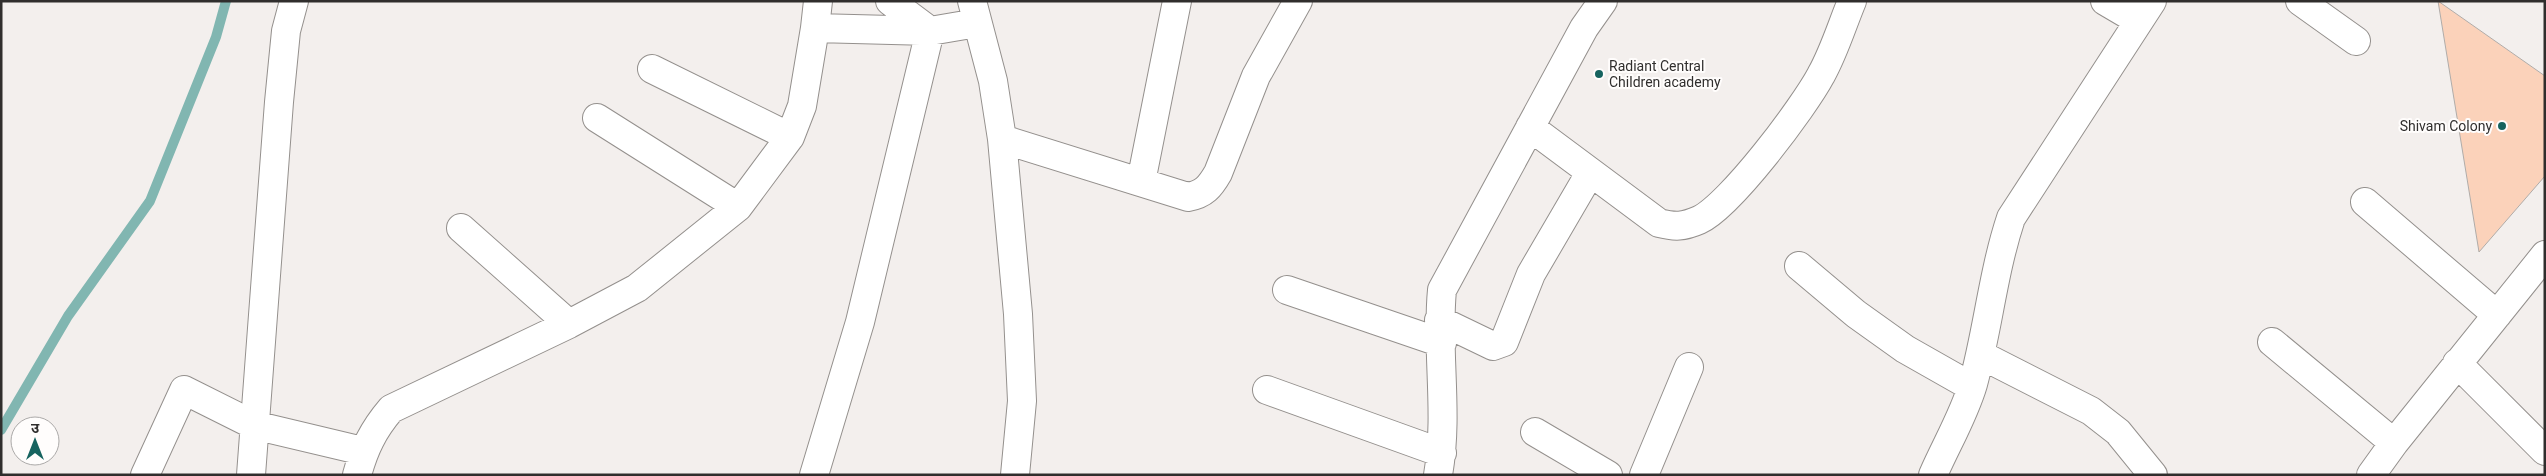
<svg xmlns="http://www.w3.org/2000/svg" width="2546" height="476" viewBox="0 0 2546 476" font-family="Roboto,'Noto Sans Devanagari',sans-serif">
<style>
.lines{fill:none;stroke-linecap:round;stroke-linejoin:round}
.stream{stroke:#81b6b1;stroke-width:10}
.building{fill:#fbd2ba;stroke:#b0aca9}
.street-casing{stroke:#94908d;stroke-width:30}
.street{stroke:#fff;stroke-width:28}
.poi-dot{fill:#16635f;stroke:#fffdfc;stroke-width:2}
.labels{text-anchor:middle;dominant-baseline:central;stroke-width:4;stroke-linejoin:round;paint-order:stroke}
.poi-label{font-size:14px;fill:#302e2d;stroke:#fffdfc;text-anchor:start}
</style>
<rect width="100%" height="100%" fill="#f3efed"/>
<g class="lines">
<path class="stream" d="M1 430 68 316 150 201 216 37 226 1"/>
</g>
<path class="building" d="M2438 1 2545 76V176L2479 252Z"/>
<g class="lines">
<g class="street-casing">
<path id="street" d="M972 1 993 81 1002 139 1018 314 1022 401 1015 475
M2105 1 2139 21
M2300 1 2356 41
M815 28 930 31 977 23
M652 69 790 137
M597 118 738 207
M1530 127 1659 223C1675 227 1683 227 1699 220 1730 206 1804 107 1821 75 1834 52 1842 25 1852 1
M1002 139 1188 197C1204 194 1210 187 1218 173L1256 76 1298 1
M1141 182 1177 1
M2365 202 2497 315
M461 228 569 324
M1799 266 1856 314 1905 349 1972 387
M1287 290 1442 343
M1439 320 1493 346 1504 342 1531 274 1590 173
M2272 342 2394 443
M1981 355 2091 411 2118 432 2153 475
M2457 363 2545 451
M1267 390 1442 453
M1535 432 1608 475
M145 475 184 390 254 425 363 451
M251 475 279 102 286 31 294 1
M357 475C364 449 373 430 391 409L569 324 637 288 738 207 790 137 802 106 815 28 818 1
M814 475 860 322 930 31 890 1
M1438 475C1449 413 1436 351 1442 290L1584 28 1603 1
M1644 475 1689 367
M1933 475C1946 445 1964 415 1973 384 1988 329 1993 272 2011 218L2152 1
M2371 475 2394 443 2545 255"/>
</g>
<use href="#street" class="street"/>
</g>
<g class="poi-dot">
<circle cx="1599" cy="74" r="5"/>
<circle cx="2502" cy="126" r="5"/>
</g>
<g class="labels">
<g class="poi-label">
<text x="1609" y="66">Radiant Central<tspan x="1609" dy="16">Children academy</tspan></text>
<text x="2492" y="126" text-anchor="end">Shivam Colony</text>
</g>
</g>
<rect width="2546" height="476" fill="none" stroke="#302e2d" stroke-width="5"/>
<g transform="translate(35 441)"><circle r="24" fill="#fffdfc" stroke="#acaaa9"/>
<path d="M0-4L9 19L0 12L-9 19Z" fill="#16635f"/>
<text y="-8" font-size="14" font-weight="bold" text-anchor="middle" fill="#302e2d">उ</text>
</g>
</svg>
